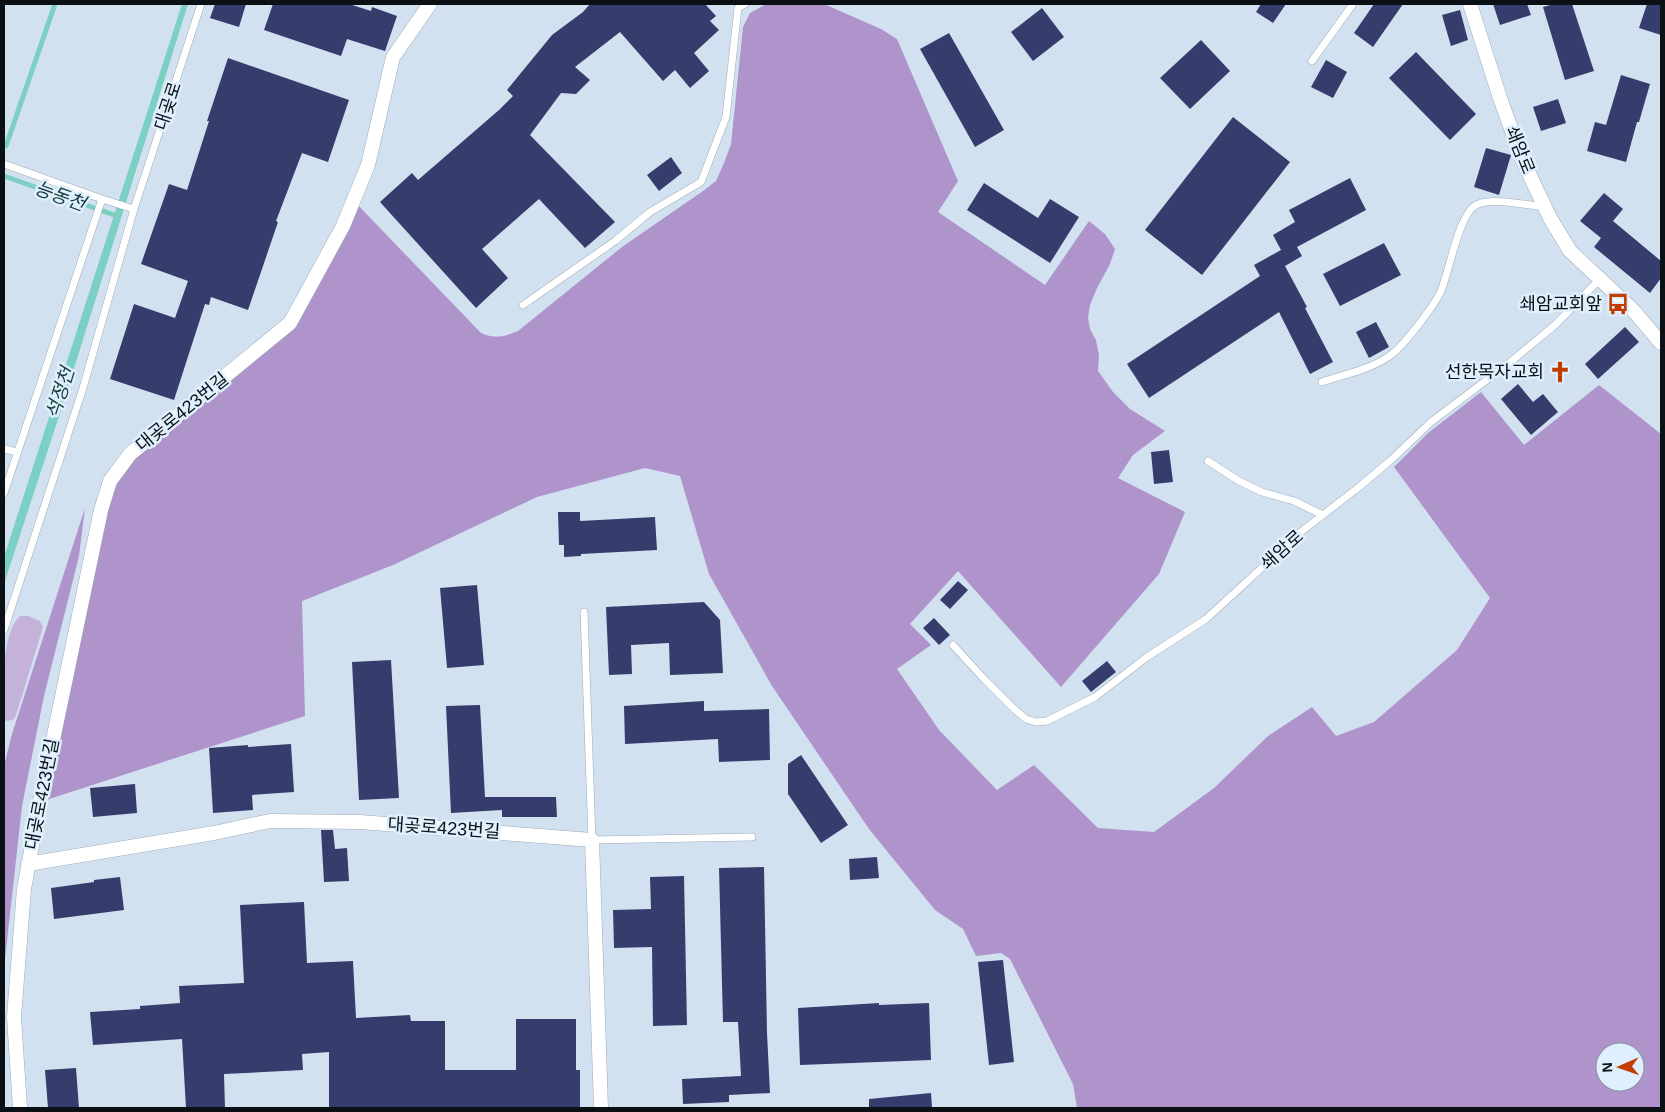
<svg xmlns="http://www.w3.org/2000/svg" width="1665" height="1112" viewBox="0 0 1665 1112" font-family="Helvetica,'Noto Sans KR',sans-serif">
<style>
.green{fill:#c4b2d9}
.forest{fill:#ae94cb;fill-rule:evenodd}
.water{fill:#7ccfc3}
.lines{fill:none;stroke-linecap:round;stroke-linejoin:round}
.stream{stroke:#7ccfc3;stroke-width:5}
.building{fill:#363d6d}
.lane-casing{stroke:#9dacb9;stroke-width:8}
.street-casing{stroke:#9dacb9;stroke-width:15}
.lane{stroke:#fff;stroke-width:7}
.street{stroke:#fff;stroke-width:14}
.labels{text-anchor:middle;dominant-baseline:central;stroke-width:5;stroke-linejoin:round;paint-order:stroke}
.street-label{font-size:18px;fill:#0b1015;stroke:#dfeffd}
.poi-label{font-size:18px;fill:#0b1015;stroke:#dfeffd;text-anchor:end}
.water-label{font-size:19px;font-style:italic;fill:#18403a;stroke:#dfeffd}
</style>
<rect width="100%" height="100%" fill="#d2e1f0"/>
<path class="green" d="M20 616H28L40 621 43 627 17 712 14 719 8 721 4 720C4 693 0 634 20 616Z"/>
<path class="forest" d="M766 4H824L881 29 897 39 958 181 938 212 1045 285 1089 221 1105 234 1115 249 1110 264 1097 288 1090 305 1088 318 1090 329 1096 340 1099 355 1098 371 1113 392 1130 409 1165 431 1133 455 1118 478 1185 512 1159 574 1061 687 958 571 910 624 931 645 897 669 939 730 997 790 1034 765 1098 828 1154 832 1214 788 1268 736 1312 707 1336 736 1374 722 1457 650 1490 598 1394 467 1428 433 1481 392 1524 445 1599 385 1661 434V1108H1077L1073 1084 1010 959 1001 953 976 956 963 929 935 910 869 829 772 686 709 574 680 476 645 468 537 497 393 565 302 601 305 716 40 802 101 510 130 454 290 323 353 200 481 333C495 339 504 337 518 331L622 247 703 191 716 181 724 163 731 144 743 27 750 13ZM1605 1052H1635V1082H1605Z
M85 508 79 556 44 696 22 806 4 968V766L12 734Z"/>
<path class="water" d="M182 4H188L61 410 4 584V557Z"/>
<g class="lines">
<path class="stream" d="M6 146 55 4
M4 176 117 216"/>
</g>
<path class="building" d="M215 4H246L239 27 210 18Z
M273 4H349L371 11 372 7 397 16 385 51 347 39 341 56 264 30Z
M590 4H705L716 16 710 21 719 30 694 53 709 71 690 88 675 70 663 81 620 32 575 67 590 80 576 94 561 93 530 135 615 222 585 248 539 199 482 249 508 278 476 308 380 202 412 173 418 180 499 110 513 96 507 90 552 35 583 12Z
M1261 4H1286L1273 23 1256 12Z
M1374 4H1403L1373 47 1354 33Z
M1493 4H1527L1531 15 1500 25Z
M1554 4H1572L1594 71 1565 80 1543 7Z
M1647 4H1661V35L1639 28Z
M1042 8 1064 37 1033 61 1011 32Z
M1460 10 1468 40 1451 46 1442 15Z
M949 33 1004 130 975 147 920 49Z
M1201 40 1230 71 1190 109 1160 78Z
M1416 52 1476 114 1450 140 1389 78Z
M228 58 349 100 328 162 302 153 276 221 278 222 248 310 211 297 209 305 205 304 174 400 110 379 134 304 175 318 188 281 141 264 169 184 187 190 209 121H207Z
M1326 60 1347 72 1333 98 1311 87Z
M1621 75 1650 84 1639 122H1637L1626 162 1587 151 1595 122 1606 125Z
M1558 99 1566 123 1541 131 1533 107Z
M1233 117 1290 162 1202 275 1145 230Z
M1486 148 1511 155 1499 195 1474 187Z
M671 157 682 173 659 191 647 175Z
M1350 178 1366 210 1297 247 1302 256 1285 266 1307 307 1305 308 1333 362 1310 374 1279 312 1149 398 1127 364 1260 276 1254 265 1281 250 1273 235 1295 222 1289 210Z
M984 183 1038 218 1050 199 1079 217 1050 263 967 210Z
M1604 193 1623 209 1613 221 1661 261V278L1650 293 1594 247 1601 238 1580 221Z
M1384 243 1401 275 1340 306 1323 274Z
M1376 322 1389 347 1369 358 1356 332Z
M1625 327 1639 342 1598 379 1585 364Z
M1518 384 1533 402 1543 394 1558 412 1531 435 1501 399Z
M1169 450 1173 482 1154 484 1151 452Z
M558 512H580V521L655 517 657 550 581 554V556L564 557V545H559Z
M958 581 968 590 950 609 940 600Z
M477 585 484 665 447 668 440 588Z
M704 602 720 620 723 673 670 675 669 643 631 645 632 674 609 675 606 607Z
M934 618 950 635 939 645 923 628Z
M391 660 399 798 359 800 352 662Z
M1107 661 1116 672 1091 692 1082 681Z
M704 701V711L769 709 770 760 719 762 718 739 625 744 624 706Z
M480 705 485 797H556L557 817H502V810L451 813 446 706Z
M291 744 294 792 252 795 253 810 213 813 209 748 248 745V747Z
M801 755 848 825 821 843 788 794V764Z
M135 784 137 813 93 817 90 788Z
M321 830H333L335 849 347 848 349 881 324 882Z
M877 857 879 878 850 880 849 859Z
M764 867 767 1033 770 1093 729 1095V1102L683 1104 682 1079 741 1076 738 1022H723L719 868Z
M684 876 687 1025 653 1026 652 947 614 948 613 910 651 909 650 877Z
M120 877 124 910 54 919 51 888 94 882V880Z
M304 902 307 963 353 961 356 1018 410 1015 411 1021H445V1070H516V1019H576V1070H580V1108H329V1052L302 1054 303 1070 224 1074 225 1108H186L182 1039 93 1045 90 1012 140 1009V1006L180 1003 179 986 244 983 240 905Z
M1003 960 1014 1062 989 1065 978 962Z
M879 1003V1005L929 1003 931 1060 800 1065 798 1008Z
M76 1068 79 1108H48L45 1070Z
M931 1093 932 1108H869V1099Z"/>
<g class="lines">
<g class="lane-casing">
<path id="lane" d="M1312 61 1353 4
M4 164 102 199
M523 305 615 241 650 212 701 182 726 117 738 8 745 4
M1322 382C1345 374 1373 369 1392 354 1405 344 1434 306 1441 291 1449 272 1459 214 1476 205 1491 197 1527 205 1544 207
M4 449 17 452
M1208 461 1239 481 1262 492 1294 501 1323 515
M4 493 102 199 134 209
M584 612 592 840 752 837
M4 630 83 388 134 209 201 4
M953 645 985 680 1013 708 1026 719 1036 722 1047 721 1095 697 1147 657 1206 619 1302 531 1359 487 1391 460 1431 422 1508 364 1555 325 1600 279"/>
</g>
<g class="street-casing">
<path id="street" d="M1470 4 1500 98 1522 159 1550 218 1570 251 1633 310 1661 343
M28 864 214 833 270 821 360 822 592 840 601 1108
M20 1108 14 1017 24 889 40 802 101 510 110 481 130 454 290 323 343 226 368 165 393 57 430 4"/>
</g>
<use href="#lane" class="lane"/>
<use href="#street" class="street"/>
</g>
<defs>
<g id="bus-bare" transform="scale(1.725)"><path d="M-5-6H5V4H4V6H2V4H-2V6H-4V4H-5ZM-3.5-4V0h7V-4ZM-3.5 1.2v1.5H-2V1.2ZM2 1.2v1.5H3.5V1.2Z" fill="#c33c02" stroke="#dfeffd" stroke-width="2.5" paint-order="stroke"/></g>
<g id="church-bare" transform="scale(1.725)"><path d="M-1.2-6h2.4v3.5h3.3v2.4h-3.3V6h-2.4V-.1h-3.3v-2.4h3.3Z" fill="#c33c02" stroke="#dfeffd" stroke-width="2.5" paint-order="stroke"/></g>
</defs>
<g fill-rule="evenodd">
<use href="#bus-bare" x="1618" y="304"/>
<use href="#church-bare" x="1560" y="372"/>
</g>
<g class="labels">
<g class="street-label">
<text transform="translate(168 106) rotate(-72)">대곶로</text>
<text transform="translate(1520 150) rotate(68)">쇄암로</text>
<text transform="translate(182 412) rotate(-39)">대곶로423번길</text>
<text transform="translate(1282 550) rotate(-42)">쇄암로</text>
<text transform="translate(42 794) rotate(-79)">대곶로423번길</text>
<text transform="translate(444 828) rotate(4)">대곶로423번길</text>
</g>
<g class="poi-label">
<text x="1602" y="304">쇄암교회앞</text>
<text x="1544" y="372">선한목자교회</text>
</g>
<g class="water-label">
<text transform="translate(60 196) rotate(20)">능동천</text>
<text transform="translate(60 393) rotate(-72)">석정천</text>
</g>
</g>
<rect width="1665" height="1112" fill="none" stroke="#0b1015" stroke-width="10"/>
<g transform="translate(1620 1067) rotate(268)"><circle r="24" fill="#dfeffd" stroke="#8a96a0"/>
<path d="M0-4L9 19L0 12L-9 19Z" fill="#c33c02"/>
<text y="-8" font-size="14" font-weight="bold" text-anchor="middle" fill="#0b1015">N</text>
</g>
</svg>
